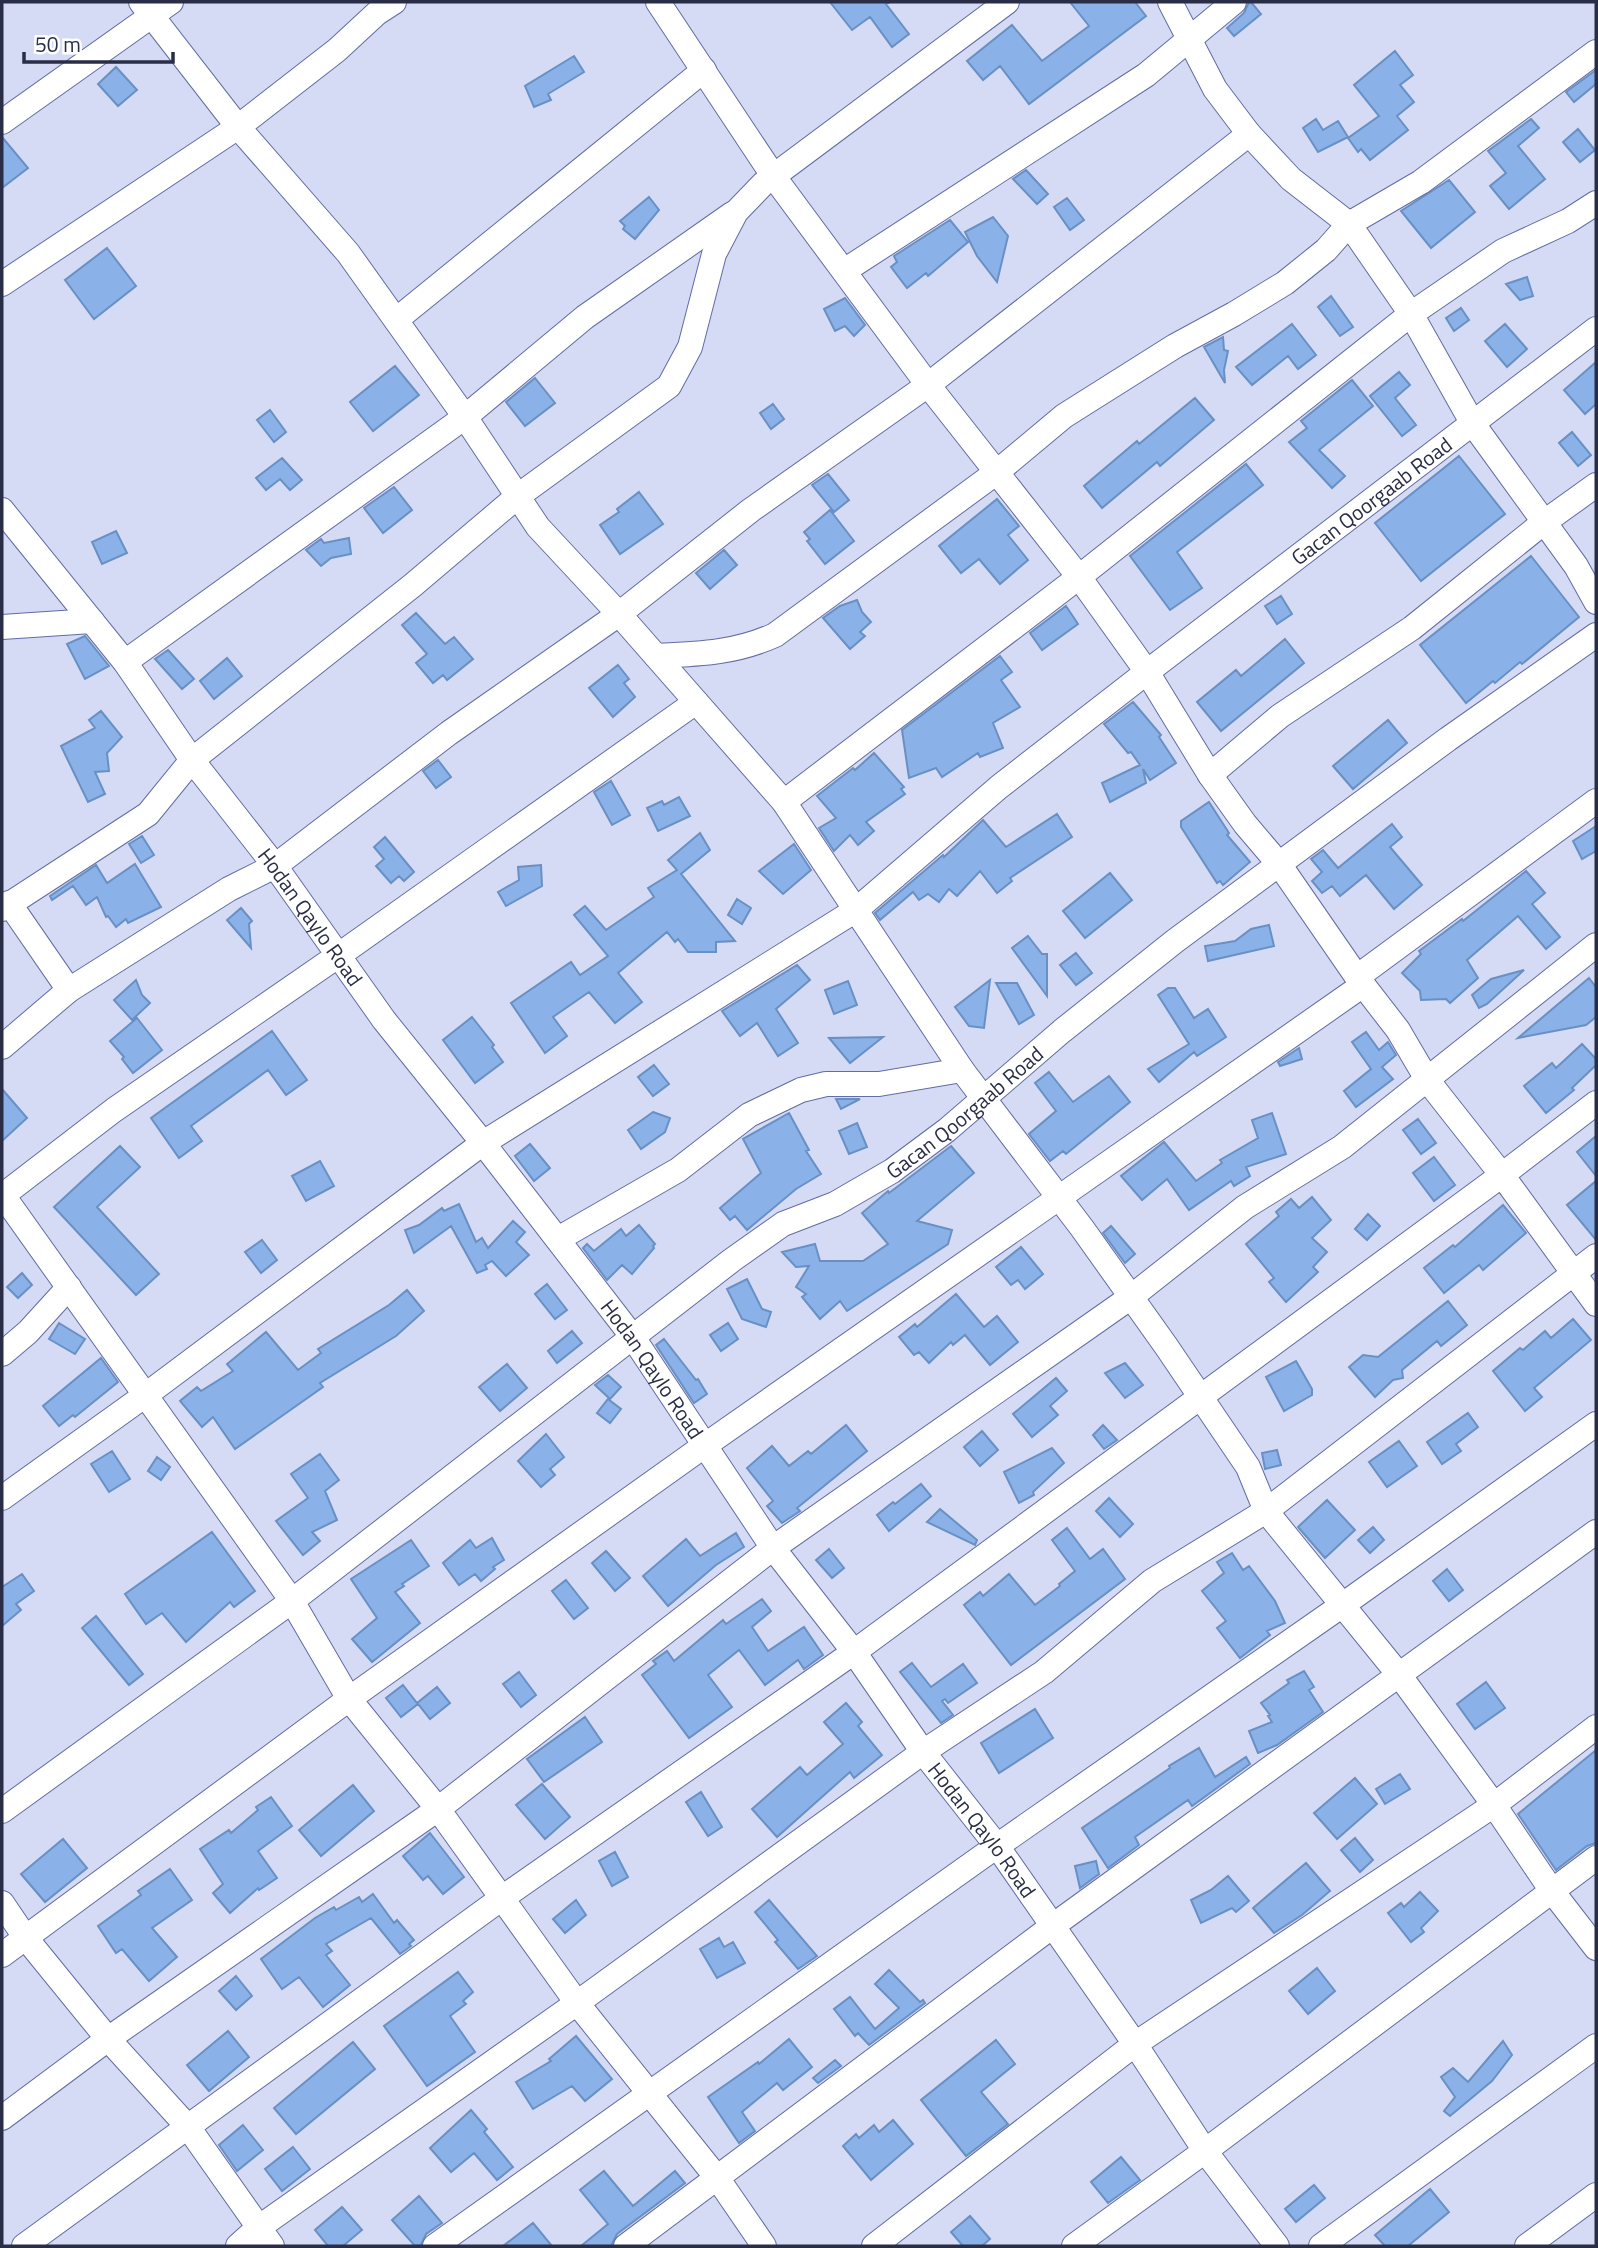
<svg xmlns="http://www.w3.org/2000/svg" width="1598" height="2248" viewBox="0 0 1598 2248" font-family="'Titillium Web',sans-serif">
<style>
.building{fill:#8ab2e8;stroke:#6890c4;stroke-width:2}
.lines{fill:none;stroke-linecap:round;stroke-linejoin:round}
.minor-casing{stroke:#626ca5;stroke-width:26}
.minor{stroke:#fff;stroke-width:24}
.labels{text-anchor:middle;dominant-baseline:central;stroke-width:6;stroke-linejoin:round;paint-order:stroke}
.street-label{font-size:21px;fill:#292d46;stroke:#fdfdfd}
</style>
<rect width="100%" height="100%" fill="#d5dbf4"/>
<path class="building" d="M830 2H890L886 4 909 34 892 47 870 17 852 30Z
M1070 2H1135L1146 16 1029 104 1000 66 983 80 967 61 1012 25 1042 61 1089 26Z
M1249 2H1251L1261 14 1234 36 1227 28 1244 13Z
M1395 51 1413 75 1400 85 1414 102 1397 116 1408 130 1370 160 1361 149 1358 152 1348 138 1379 116 1354 85Z
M574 56 584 72 548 94 551 100 534 107 525 86Z
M116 67 137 90 118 106 98 84Z
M1596 70V84L1574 102 1566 92Z
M1316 119 1323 130 1338 121 1348 137 1318 152 1303 128Z
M1531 119 1539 128 1518 146 1545 179 1509 209 1490 186 1506 173 1488 151Z
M1578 129 1595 150 1580 162 1563 142Z
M2 137 28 168 2 188Z
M1026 170 1048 194 1037 204 1013 179Z
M1449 180 1475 212 1431 248 1401 211Z
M649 197 659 210 635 239 623 229 625 226 620 221Z
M1067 198 1084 220 1070 230 1054 207Z
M993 217 1008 236 997 282 977 256 965 232Z
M950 220 968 242 928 276 926 273 907 288 891 267 897 262 894 256Z
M107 248 136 286 94 319 65 280Z
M1527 277 1533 296 1520 300 1506 284Z
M1331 296 1353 327 1340 336 1318 307Z
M845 298 865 325 854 336 845 326 835 331 824 309Z
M1461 308 1469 320 1454 331 1446 318Z
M1292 324 1316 355 1298 369 1288 356 1252 385 1236 367Z
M1505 324 1527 349 1507 367 1485 341Z
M1223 337 1224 350 1228 351 1224 370 1225 383 1204 347Z
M1596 362V404L1585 414 1564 390Z
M395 366 419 395 373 431 350 402Z
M1399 372 1410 385 1395 398 1416 425 1402 436 1370 396Z
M535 378 555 403 525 426 506 402Z
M1352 380 1373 406 1319 450 1345 476 1332 488 1289 442 1307 428 1301 421Z
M1195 398 1214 420 1160 466 1157 462 1102 508 1084 486 1137 441 1139 444Z
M773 404 784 419 771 429 760 413Z
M270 410 286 432 274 442 257 420Z
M1572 432 1591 455 1578 466 1559 443Z
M1459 456 1505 514 1421 581 1375 523Z
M282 458 302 480 290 490 280 479 266 490 256 478Z
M1246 464 1263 485 1177 552 1202 588 1170 610 1130 556Z
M828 474 849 500 834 512 812 485Z
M394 487 412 510 383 533 364 508Z
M639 492 663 524 620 554 600 525 619 512 617 509Z
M997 499 1019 526 1008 535 1028 560 1000 584 979 559 961 573 939 546Z
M830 510 854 541 825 564 807 541 810 539 804 532Z
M116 531 127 553 102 564 92 542Z
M349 538 351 554 331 558 321 566 306 550 321 539 324 543Z
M724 550 737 565 710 589 696 573Z
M1531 556 1579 617 1522 664 1520 662 1495 683 1493 681 1466 703 1420 645Z
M1281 596 1292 614 1277 624 1265 606Z
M857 600 862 612 871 622 860 632 865 636 850 649 823 618 840 606Z
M1066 606 1078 624 1042 650 1030 633Z
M416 613 445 644 454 637 473 659 447 680 443 675 433 683 416 663 427 654 402 625Z
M85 636 109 666 85 679 67 644Z
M1285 639 1304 663 1221 731 1197 702 1236 670 1241 676Z
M168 650 194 679 182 689 155 659Z
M1000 656 1012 672 1001 680 1020 707 993 723 1003 748 980 757 978 753 942 777 936 768 909 778 902 730Z
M227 658 242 676 214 699 200 681Z
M618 665 629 679 624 683 635 697 613 717 589 688Z
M1133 702 1161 735 1159 737 1176 763 1150 780 1143 769 1146 783 1110 802 1102 783 1140 765 1131 752 1128 753 1104 724Z
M101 711 122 737 107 753 109 771 95 772 105 794 88 802 61 746 95 728 89 720Z
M1388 720 1407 743 1353 789 1333 766Z
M874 753 904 787 901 789 905 794 866 822 874 831 858 845 850 835 834 851 819 828 836 818 817 796 853 768 855 770Z
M438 760 451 777 436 788 423 771Z
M611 781 630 815 612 825 594 792Z
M679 797 690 816 658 831 647 808 662 801 664 805Z
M1209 802 1229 833 1227 835 1250 862 1223 885 1220 881 1217 883 1181 827V821Z
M1057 814 1072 837 1010 878 1012 881 997 893 980 871 957 896 949 889 939 902 928 894 919 900 913 892 880 920 875 913 943 855 944 857 983 820 1006 847Z
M1392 824 1402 837 1390 847 1422 885 1394 909 1366 875 1340 896 1332 886 1322 893 1312 881 1322 872 1311 859 1323 850 1338 868Z
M1596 826V851L1582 859 1573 841Z
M700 833 710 850 681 874 735 941 716 942V952H688L678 939 675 942 667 932 618 973 642 1002 615 1023 589 992 553 1017 567 1036 545 1053 511 1003 571 962 580 975 608 956 574 915 585 906 606 930 654 897 648 888 677 870 668 860Z
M142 836 154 855 141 863 129 844Z
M385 837 414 872 404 881 399 876 391 883 376 866 384 859 374 847Z
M794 844 811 870 783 894 759 871Z
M135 864 161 907 128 923 126 919 116 927 108 916 106 917 97 897 86 905 73 886 52 900 50 896 96 865 107 883Z
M541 865 542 886 506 906 498 892 519 880 518 867Z
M1526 871 1545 893 1532 904 1560 937 1546 949 1518 916 1467 960 1478 978 1450 1003 1446 999 1421 1000 1420 991 1402 973 1421 954 1419 951 1462 919 1463 921Z
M1110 873 1132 900 1085 938 1063 911Z
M737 899 751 908 742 924 728 915Z
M241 908 252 921 249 924 251 948 227 920Z
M1269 925 1274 946 1208 961 1205 946 1235 941 1251 929Z
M1028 936 1042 954H1047V996L1012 948Z
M1076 953 1092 973 1076 985 1060 965Z
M797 965 810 980 776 1009 798 1043 778 1056 757 1023 740 1036 722 1011Z
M1524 970 1487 1004 1479 1008 1472 995 1491 979Z
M1589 978 1596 987V1017L1586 1025 1518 1038Z
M136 980 142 995 150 1003 132 1020 114 1000Z
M990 980 984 1028 969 1026 955 1007Z
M848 981 857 1005 834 1014 825 990Z
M996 983H1017L1034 1015 1019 1024Z
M1168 988H1175L1194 1018 1208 1009 1226 1037 1197 1056 1194 1052 1159 1082 1148 1069 1189 1044 1158 995Z
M472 1017 494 1045 492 1047 503 1062 475 1083 443 1040Z
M137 1018 162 1050 133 1073 122 1059 124 1057 110 1041Z
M272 1031 307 1080 286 1095 268 1070 191 1126 202 1141 179 1158 151 1118Z
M1366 1032 1379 1050 1388 1042 1396 1055 1382 1067 1393 1079 1356 1107 1344 1091 1371 1069 1352 1042Z
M883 1037 850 1063 829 1038Z
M1582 1044 1596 1059V1065L1572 1088 1574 1090 1546 1113 1524 1086 1552 1063 1556 1068Z
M1299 1048 1302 1059 1280 1066 1278 1062Z
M654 1065 669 1084 653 1096 638 1077Z
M1049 1072 1073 1102 1109 1076 1130 1102 1066 1154 1063 1151 1050 1161 1029 1134 1056 1111 1035 1083Z
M2 1089 27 1118 2 1141Z
M836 1099H860L841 1109Z
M653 1112 670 1118 665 1132 641 1149 628 1130Z
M789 1113 809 1150 806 1151 821 1174 796 1189 747 1230 735 1216 730 1220 720 1208 761 1173 743 1139Z
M1272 1113 1286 1154 1246 1167 1250 1176 1234 1186 1231 1181 1189 1210 1167 1179 1142 1200 1121 1176 1164 1142 1196 1181 1222 1163 1220 1160 1258 1138 1252 1120Z
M1418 1119 1436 1143 1421 1154 1403 1130Z
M857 1123 867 1147 849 1154 839 1131Z
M1596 1136V1176L1577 1152Z
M530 1144 550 1168 534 1181 515 1156Z
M120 1146 140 1167 97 1207 159 1274 136 1295 54 1207Z
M951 1146 974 1173 917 1221 952 1230 948 1244 847 1311 840 1301 820 1319 802 1297 806 1294 796 1287 809 1266 796 1267 782 1252 815 1244 820 1261H863L888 1244 862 1213 888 1191 889 1193Z
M1434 1157 1455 1185 1434 1201 1413 1173Z
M320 1161 334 1186 306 1201 292 1176Z
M1596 1181V1240L1567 1205Z
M1312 1197 1331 1220 1312 1238 1327 1252 1313 1267 1318 1272 1286 1302 1269 1282 1274 1278 1246 1244 1279 1216 1276 1212 1291 1199 1299 1208Z
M459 1204 476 1242 482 1238 488 1248 513 1221 525 1232 516 1242 529 1255 506 1276 492 1261 485 1265 487 1269 477 1273 451 1226 414 1253 405 1230 419 1225 442 1208 444 1211Z
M1503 1205 1526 1233 1483 1270 1479 1265 1444 1293 1424 1268 1453 1245 1455 1247Z
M1368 1214 1380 1226 1367 1240 1355 1229Z
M639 1225 655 1244 653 1246 654 1248 632 1274 622 1265 607 1280 583 1248 587 1244 594 1251 621 1229 626 1236Z
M1111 1226 1135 1254 1125 1263 1103 1233Z
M262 1240 277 1260 261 1273 245 1252Z
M1021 1247 1043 1274 1025 1289 1018 1280 1011 1285 996 1267Z
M22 1273 32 1285 18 1298 7 1287Z
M747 1279 762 1309 771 1312 766 1327 742 1319 727 1289Z
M547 1284 567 1310 555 1319 535 1294Z
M407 1290 424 1311 396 1336 320 1383 323 1387 235 1449 213 1417 202 1427 180 1401 197 1387 201 1391 233 1371 227 1364 266 1332 298 1370 321 1353 318 1349 389 1305Z
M956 1294 984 1327 997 1316 1018 1342 990 1365 965 1335 953 1345 951 1342 929 1363 919 1352 914 1355 899 1337 915 1324 917 1327Z
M1448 1301 1467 1325 1441 1346 1437 1341 1402 1370 1403 1378 1393 1380 1375 1397 1349 1367 1363 1355 1378 1357Z
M1573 1319 1591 1340 1534 1388 1542 1397 1525 1411 1493 1371 1520 1348 1523 1350 1545 1331 1551 1338Z
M59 1323 85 1339 75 1354 49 1339Z
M728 1323 738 1339 721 1351 710 1335Z
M572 1331 582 1343 557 1363 548 1351Z
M664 1339 696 1380 698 1379 707 1394 694 1403 656 1345Z
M101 1358 118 1382 75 1417 73 1415 59 1426 43 1406Z
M1296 1361 1312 1389V1395L1284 1411 1266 1377Z
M1125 1363 1143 1385 1125 1398 1105 1373Z
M507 1364 527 1388 500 1411 479 1387Z
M608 1375 621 1387 610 1399 595 1385Z
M1056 1378 1067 1391 1050 1406 1058 1415 1032 1437 1013 1414Z
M608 1399 621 1409 610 1423 597 1413Z
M1468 1413 1478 1427 1456 1444 1461 1451 1442 1464 1427 1442Z
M846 1425 867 1451 797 1508 800 1511 782 1523 767 1506 773 1501 747 1468 772 1446 789 1466 808 1451 811 1454Z
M1103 1425 1117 1440 1104 1449 1093 1435Z
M982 1431 998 1450 980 1466 964 1447Z
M546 1434 564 1457 550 1469 555 1475 541 1487 518 1461Z
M1399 1441 1417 1466 1387 1487 1369 1462Z
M1052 1448 1064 1463 1033 1492 1034 1495 1019 1503 1004 1472Z
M1277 1450 1281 1465 1265 1469 1262 1453Z
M112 1451 130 1479 109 1492 91 1464Z
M320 1454 339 1480 325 1491 337 1520 312 1532 320 1541 303 1555 276 1521 308 1498 291 1474Z
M157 1457 170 1467 161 1480 148 1471Z
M921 1484 931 1496 889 1531 877 1515 893 1502 895 1504Z
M1109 1498 1133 1524 1120 1537 1096 1511Z
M1327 1500 1355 1530 1325 1558 1298 1527Z
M940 1509 977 1540 975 1545 927 1522Z
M1373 1527 1384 1540 1370 1553 1358 1540Z
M1067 1528 1090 1559 1103 1549 1125 1579 1011 1665 964 1605 980 1592 983 1596 1009 1574 1035 1605 1060 1586 1059 1584 1075 1571 1052 1540Z
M212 1532 255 1591 234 1607 230 1602 186 1642 162 1613 146 1624 125 1594Z
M736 1533 744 1547 716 1565 668 1606 643 1576 686 1539 700 1556Z
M492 1538 504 1560 493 1567 495 1569 481 1581 475 1574 459 1585 443 1563 470 1540 476 1548Z
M411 1540 429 1566 402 1584 404 1586 395 1592 420 1623 372 1662 352 1639 377 1618 351 1579Z
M829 1549 844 1568 832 1578 816 1560Z
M606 1551 630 1578 615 1591 592 1563Z
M1232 1553 1243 1570 1249 1566 1275 1601 1285 1623 1267 1631 1270 1635 1240 1658 1217 1628 1226 1621 1202 1591 1224 1573 1217 1562Z
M1447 1569 1463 1590 1449 1601 1433 1581Z
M22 1574 34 1591 16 1604 21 1610 2 1626V1587Z
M566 1580 588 1608 574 1619 552 1591Z
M762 1599 771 1611 752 1627 768 1651 804 1627 823 1655 804 1669 798 1660 765 1685 739 1650 708 1675 732 1707 689 1738 642 1675 656 1664 653 1661 667 1651 674 1661 723 1620 726 1624Z
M96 1616 143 1674 129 1685 82 1628Z
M912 1663 931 1687 963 1664 977 1683 948 1703 945 1699 942 1701 953 1715 941 1723 900 1672Z
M1304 1671 1314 1687 1309 1690 1323 1712 1277 1745 1258 1753 1249 1731 1272 1722 1268 1716 1270 1715 1261 1703 1289 1683 1287 1680Z
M519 1672 536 1695 521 1707 503 1684Z
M1486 1682 1505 1708 1475 1729 1457 1704Z
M403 1685 417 1703 437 1687 450 1703 430 1719 418 1704 401 1717 386 1698Z
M846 1703 862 1722 858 1726 882 1755 854 1778 850 1772 777 1837 752 1809 800 1767 807 1775 843 1744 824 1722Z
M1035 1709 1053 1738 999 1773 981 1743Z
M585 1717 602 1742 544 1782 527 1759Z
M1199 1748 1215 1777 1246 1757 1250 1764 1192 1806 1188 1800 1135 1837 1139 1845 1108 1868 1082 1828 1170 1768 1169 1766Z
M1596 1750V1843L1587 1846 1556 1870 1518 1814Z
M1400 1774 1410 1789 1385 1804 1376 1789Z
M1355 1778 1377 1804 1337 1839 1314 1813Z
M542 1784 570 1817 545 1839 516 1805Z
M353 1785 374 1811 321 1856 299 1830Z
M701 1792 722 1827 708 1836 686 1802Z
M271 1797 292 1826 258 1851 277 1878 259 1890 258 1888 230 1913 213 1893 223 1884 200 1849 229 1830 231 1833 258 1810 256 1807Z
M430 1833 464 1877 443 1894 428 1876 423 1880 403 1856Z
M1355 1838 1373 1860 1360 1872 1341 1850Z
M63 1839 87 1868 45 1902 21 1874Z
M615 1852 628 1877 612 1886 599 1861Z
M1096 1861 1099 1874 1080 1888 1075 1866Z
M1306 1863 1330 1891 1302 1915 1274 1933 1253 1908Z
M170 1869 192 1900 152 1928 177 1957 149 1981 122 1949 116 1953 98 1926 141 1895 138 1891Z
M1228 1876 1249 1901 1236 1912 1232 1908 1201 1923 1191 1900 1211 1890Z
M1420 1892 1438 1911 1421 1928 1424 1932 1411 1942 1388 1913 1401 1903 1404 1907Z
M373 1894 394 1923 397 1920 414 1940 409 1944 411 1946 400 1954 371 1918 326 1944 332 1951 326 1955 350 1985 323 2007 299 1977 282 1989 261 1959 315 1918 334 1907 336 1910 359 1897 362 1902Z
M576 1900 586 1915 565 1933 553 1919Z
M769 1900 817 1956 798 1969 775 1942 778 1940 755 1912Z
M719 1938 724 1947 733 1942 745 1963 717 1978 700 1949Z
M1317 1968 1335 1991 1308 2014 1289 1991Z
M889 1970 920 2002 923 2000 925 2003 869 2045 858 2033 855 2036 834 2009 850 1997 875 2029 899 2008 875 1984Z
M458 1972 473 1992 463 2001 466 2004 450 2016 475 2052 427 2086 384 2026Z
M236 1976 252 1996 236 2010 219 1991Z
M228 2031 249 2057 209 2091 187 2065Z
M576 2036 612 2079 585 2101 572 2086 533 2109 516 2082 551 2061 549 2059Z
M789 2039 812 2067 783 2090 777 2083 742 2112 755 2131 739 2143 708 2097 758 2062 759 2064Z
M996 2040 1015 2064 981 2092 1008 2124 966 2156 921 2100Z
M1503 2041 1512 2055 1492 2081 1450 2116 1444 2111 1455 2097 1441 2077 1453 2068 1468 2082Z
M353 2042 375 2069 296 2134 274 2108Z
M835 2060 841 2066 818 2083 813 2078Z
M471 2110 487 2129 484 2132 513 2167 497 2180 474 2153 451 2172 430 2148Z
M893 2120 913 2144 871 2180 843 2146 856 2134 859 2138 874 2125 879 2132Z
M243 2125 263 2150 237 2171 219 2145Z
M293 2147 310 2169 282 2191 265 2169Z
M1121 2157 1140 2180 1108 2203 1091 2182Z
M604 2171 633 2206 675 2171 685 2183 617 2234 611 2246H581L608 2224 580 2190Z
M1314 2185 1325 2198 1296 2222 1285 2209Z
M1430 2189 1449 2212 1408 2246H1385L1375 2235Z
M419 2196 442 2223 426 2234 421 2245 415 2246 392 2220Z
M342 2207 362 2230 343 2246H328L315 2230Z
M970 2216 990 2239 982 2246H963L951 2232Z
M533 2223 552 2246H503Z"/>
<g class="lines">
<g class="minor-casing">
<g id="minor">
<path d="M141 2 238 127 348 253 465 417 538 527 619 614 784 802 962 1070 1082 1228 1166 1346 1248 1467 1266 1511 1400 1676 1494 1805 1552 1891 1596 1948"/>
<path d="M658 2 774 177 928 385 1079 577 1147 672 1210 775 1245 824 1279 864 1357 977 1398 1030 1428 1081 1502 1175 1596 1304"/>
<path d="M1170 2 1215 89 1249 134 1291 179 1349 224 1411 314 1473 424 1576 566 1596 602"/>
<path d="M2 122 171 2"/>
<path d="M844 271 1146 75 1234 2"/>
<path d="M2 284 238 127 337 50 377 13 394 2"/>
<path d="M396 320 704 70"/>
<path id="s1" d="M2 510 125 662 192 760 275 866 384 1020 483 1143 632 1336 773 1548 854 1652 923 1752 997 1846 1135 2044 1205 2151 1277 2246"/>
<path d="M2 627 92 621"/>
<path d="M656 656C700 654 735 653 775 635L997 472 1064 416 1175 346 1234 314 1285 283 1326 250 1349 224 1421 182 1596 52"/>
<path d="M125 662 465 417 585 317 732 214"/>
<path d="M1210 775 1280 716 1412 628 1543 523 1596 485"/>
<path d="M784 802 1079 577 1411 314 1503 251 1568 221 1596 203"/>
<path d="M9 903 69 990"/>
<path d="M2 909 148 814 192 760 413 585 518 496 669 386 690 347 714 254 736 212 763 184 1007 2"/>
<path d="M1357 977 1596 801"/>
<path d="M2 1047 69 990 229 889 275 866 449 733 619 614 751 510 928 385 1249 134"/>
<path d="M2 1194 292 1601 349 1699 438 1809 577 2003 718 2179 764 2246"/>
<path d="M2 1196 114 1110 339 955 696 702"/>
<path d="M558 1239 678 1170 749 1115 801 1090 826 1084H879L962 1070"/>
<path d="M2 1354 28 1332 69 1287"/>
<path id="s2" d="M2 1498 147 1394 483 1143 856 910 999 787 1147 672 1596 329"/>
<path id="s3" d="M2 1811 292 1601 732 1260 783 1224 835 1204 892 1171 947 1130 1062 1031 1175 941 1448 739 1596 635"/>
<path d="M2 1903 25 1937 108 2039 188 2127 272 2246"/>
<path d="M2 1955 349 1699 704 1446 1363 985"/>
<path d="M2 2118 108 2039 438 1809 773 1548 1131 1297 1245 1207 1342 1147 1596 945"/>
<path d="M24 2246 502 1898 854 1652 1502 1175 1596 1103"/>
<path d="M238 2246 258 2228 577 2003 923 1752 1044 1672 1152 1581 1266 1511 1596 1256"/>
<path d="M435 2246 997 1846 1344 1604 1596 1424"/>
<path d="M626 2246 1054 1925 1596 1532"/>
<path d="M874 2246 1135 2044 1494 1805 1596 1727"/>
<path d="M1074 2246 1205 2151 1596 1858"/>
<path d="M1321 2246 1596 2046"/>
<path d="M1527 2246 1596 2195"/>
</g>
</g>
<use href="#minor" class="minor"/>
</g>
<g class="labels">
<g class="street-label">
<text stroke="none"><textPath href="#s2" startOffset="1696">Gacan Qoorgaab Road</textPath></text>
<text stroke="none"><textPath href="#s1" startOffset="511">Hodan Qaylo Road</textPath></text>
<text stroke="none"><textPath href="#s3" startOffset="1192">Gacan Qoorgaab Road</textPath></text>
<text stroke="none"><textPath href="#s1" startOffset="1078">Hodan Qaylo Road</textPath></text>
<text stroke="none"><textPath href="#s1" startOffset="1645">Hodan Qaylo Road</textPath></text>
</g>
</g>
<rect width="1598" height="2248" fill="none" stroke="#292d46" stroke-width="7"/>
<path d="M24 52v10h149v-10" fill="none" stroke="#292d46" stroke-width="3.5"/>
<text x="35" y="52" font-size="21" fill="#292d46" stroke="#fdfdfd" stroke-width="5" paint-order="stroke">50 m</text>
</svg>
